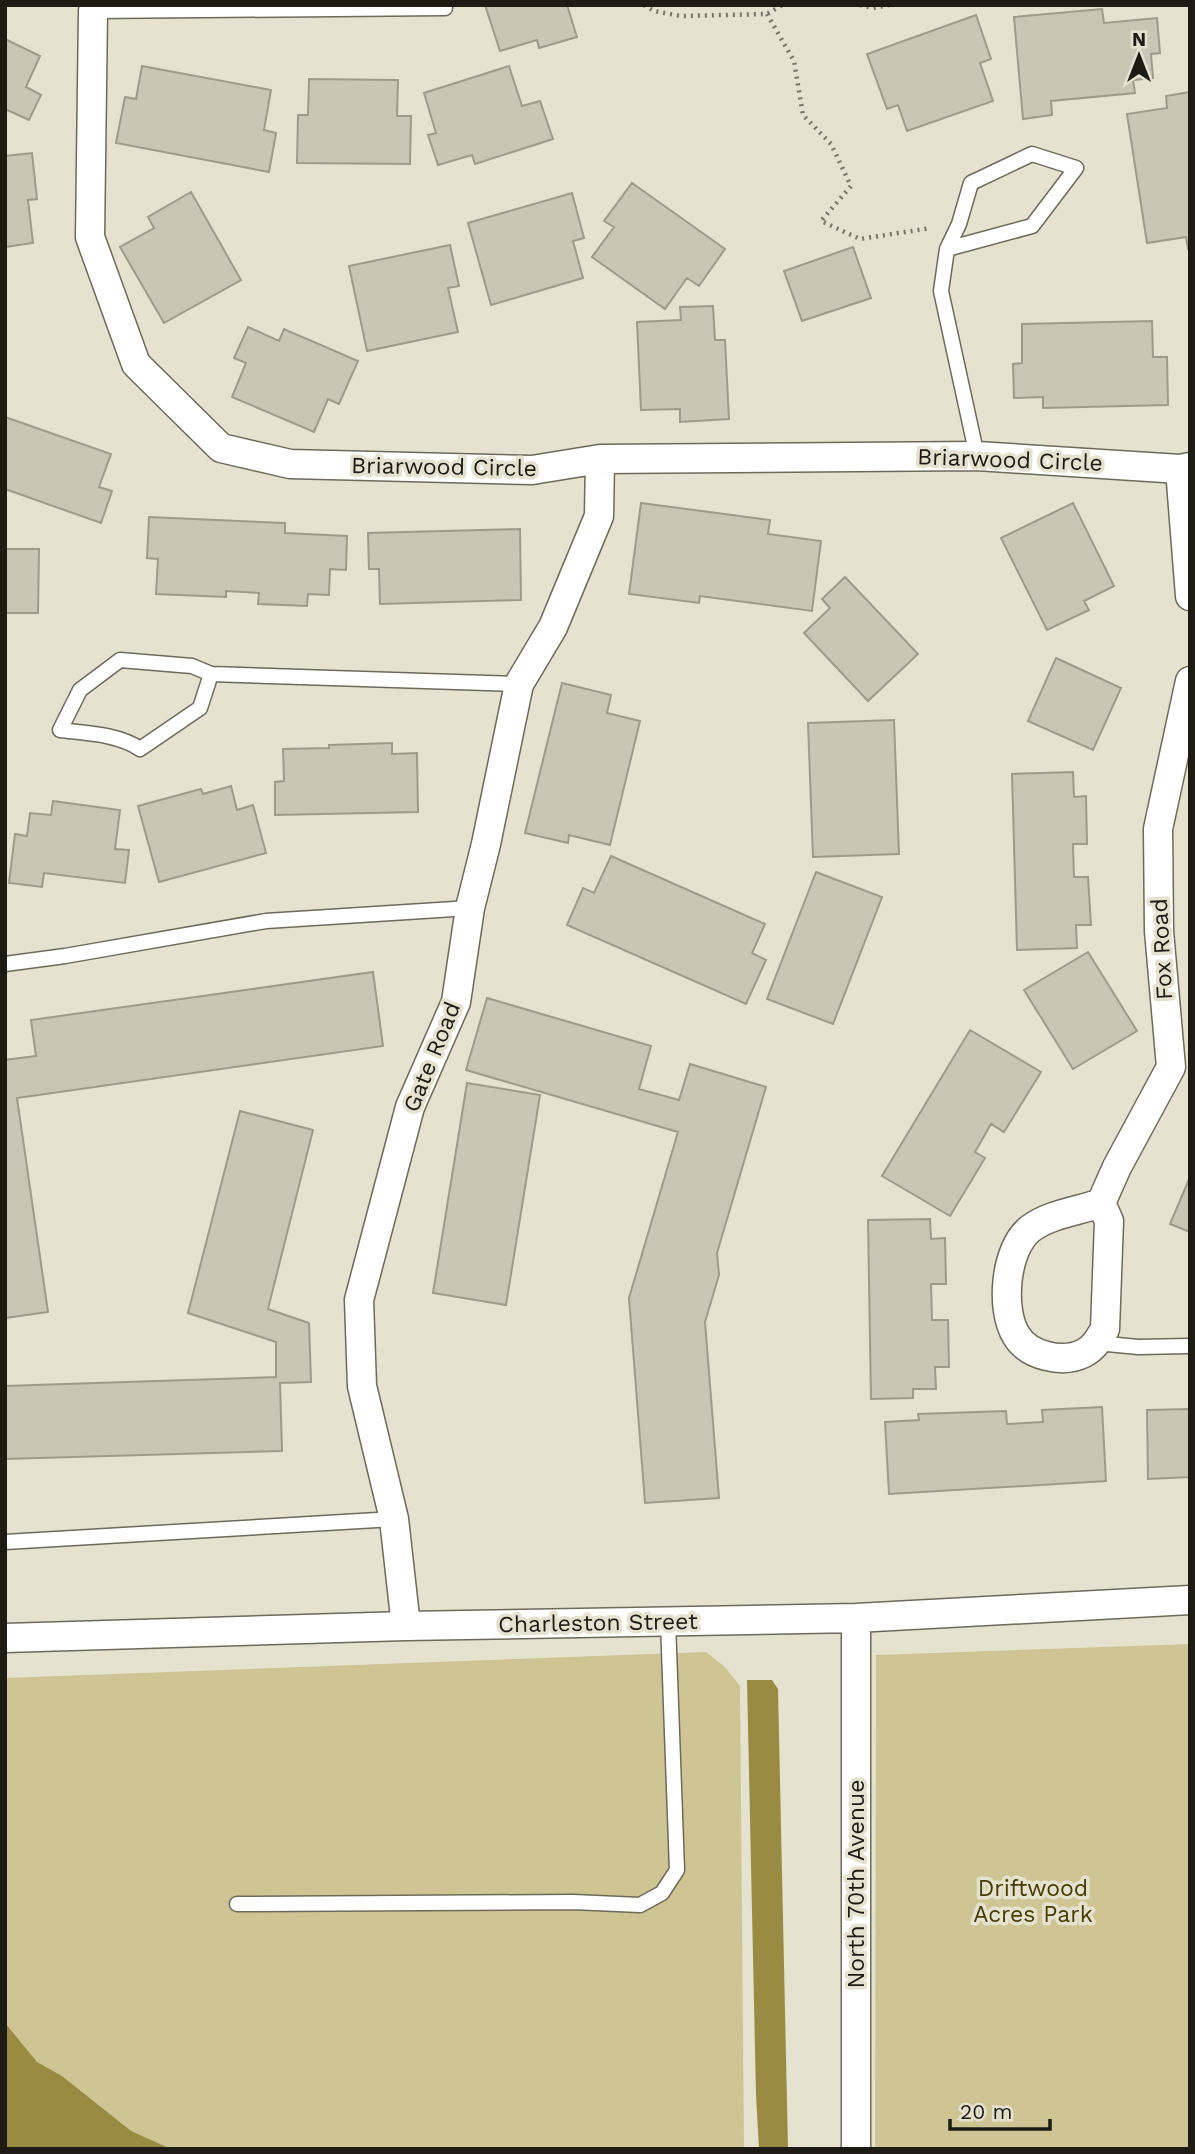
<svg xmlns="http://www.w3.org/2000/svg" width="1195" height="2154" viewBox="0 0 1195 2154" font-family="'Work Sans',sans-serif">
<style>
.green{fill:#cfc594}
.water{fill:#9a8b43}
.building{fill:#cac6b5;stroke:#9e9b8a;stroke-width:2}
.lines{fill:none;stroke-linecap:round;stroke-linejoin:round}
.service-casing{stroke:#6d6a5a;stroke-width:17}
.minor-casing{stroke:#6d6a5a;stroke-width:31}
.path{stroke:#787569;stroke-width:4.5;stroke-dasharray:2 5;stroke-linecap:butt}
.service{stroke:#fff;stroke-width:14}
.minor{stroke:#fff;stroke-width:28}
.labels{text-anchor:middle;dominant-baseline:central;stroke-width:7;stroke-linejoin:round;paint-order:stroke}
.street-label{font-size:23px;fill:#1c1b14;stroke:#e6e2d0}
.park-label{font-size:23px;fill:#463b00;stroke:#e6e2d0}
</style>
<rect width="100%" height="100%" fill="#e6e2d0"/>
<path class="green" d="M1190 1644V2149H875L876 1655Z
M706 1652 725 1667 740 1686 744 2149H5V1678Z"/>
<path class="water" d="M747 1680H772L778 1689 788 2149H759L756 2095Z
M5 2023 37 2062 62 2076 131 2131 171 2149H5Z"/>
<path class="building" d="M485 5H567L577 37 539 48 537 40 500 51Z
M1102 9 1104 23 1157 18 1160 53 1151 54 1153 78 1133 80 1135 93 1051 101 1052 115 1023 119 1014 17Z
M976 15 991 59 980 63 993 101 907 131 898 105 887 109 867 54Z
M5 39 40 56 26 87 41 95 29 120 5 109Z
M142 66 271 90 264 130 276 133 269 172 116 143 125 97 136 99Z
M509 66 522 106 540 101 553 139 475 164 472 155 438 165 428 135 436 133 424 93Z
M309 79 398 80 397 116H411L410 164 297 163 298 115H308Z
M1190 92V249H1188L1186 237 1147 243 1127 114 1167 108 1166 96Z
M32 153 37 199 28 200 33 243 5 247V156Z
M632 183 725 249 699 286 687 278 665 309 592 257 614 227 604 221Z
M191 192 241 280 164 323 120 247 154 228 148 217Z
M572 193 584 238 573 241 583 278 491 305 468 223Z
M450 245 459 286 448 288 458 332 367 351 349 266Z
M853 247 871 298 802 321 784 271Z
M713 306 715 340H725L729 419 680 422V409L641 410 637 322 681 320 680 307Z
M1152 321 1153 357H1167L1168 405 1043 408V397L1014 398 1013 364 1022 363V324Z
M248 327 279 341 284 329 358 361 339 404 328 399 314 432 232 397 246 363 234 358Z
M5 417 111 454 99 487 112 491 101 523 5 489Z
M641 503 770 520 768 534 821 541 812 611 700 596 699 603 629 594Z
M1073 503 1114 586 1084 601 1089 610 1047 630 1001 538Z
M149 517 285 523V533L347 536 346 570 330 569 329 595 308 594 307 606 258 604 259 593 226 591V597L156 594 158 559 147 558Z
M520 529 521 600 380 604 379 569H369L368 533Z
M5 549H39L38 613H5Z
M845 577 918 654 868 701 804 633 830 608 822 599Z
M1056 658 1121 688 1093 750 1028 721Z
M562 683 611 695 607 713 640 721 610 845 569 835 568 843 525 833Z
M894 720 899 854 813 857 808 723Z
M392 743V754L417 753 418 812 275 815V782L284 781 283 749 329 748V745Z
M1073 772 1074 797 1086 796 1087 844H1073L1074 877H1088L1091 925H1076L1077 948 1017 950 1012 774Z
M231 786 237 810 253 805 266 853 159 882 138 806 201 789 203 794Z
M53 801 120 810 115 849 129 850 125 883 44 873 42 887 9 883 15 834 27 836 30 813 51 815Z
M611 856 765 924 752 953 766 960 746 1004 567 925 583 888 594 893Z
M816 872 882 897 833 1024 767 999Z
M1088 952 1137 1031 1073 1069 1024 990Z
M373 972 383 1046 17 1098 48 1312 5 1318V1060L36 1056 31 1020Z
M487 998 651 1046 639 1089 679 1100 690 1064 766 1087 717 1253 719 1275 705 1322 719 1498 645 1503 629 1298 678 1132 466 1070Z
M970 1030 1041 1072 1004 1132 991 1124 975 1152 985 1158 950 1216 882 1176Z
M467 1083 540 1095 506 1305 433 1293Z
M240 1111 313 1130 268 1309 309 1323 311 1382 280 1383 282 1451 5 1459V1386L276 1377V1342L188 1313Z
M1190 1177V1232L1170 1224Z
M930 1219 931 1239 945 1238 946 1284H931L932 1320H948L949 1367H935L936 1389H913V1398L871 1399 868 1220Z
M1102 1407 1106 1481 889 1494 885 1422 919 1420 918 1414 1006 1411 1007 1424 1043 1422 1042 1410Z
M1190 1409V1477L1148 1479 1147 1410Z"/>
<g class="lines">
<g class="service-casing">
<path id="service" d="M93 7V11L445 8
M1032 154 1076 168 1032 226 947 249 959 224 971 183Z
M947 249 941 291 977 456
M211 674 200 708 140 749C119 734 85 733 60 730L80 690 120 660 192 666 211 674 519 684
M5 964 65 956 266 921 470 908
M1097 1343 1138 1347 1189 1346
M5 1542 394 1519
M237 1904 573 1902 640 1905 662 1893 677 1870 668 1622"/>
</g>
<g class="minor-casing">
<path id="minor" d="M93 11 90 237 136 364 221 448 290 464 532 470 600 459 977 456 1180 469 1190 467
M1180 469 1190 596
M1101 1203 1109 1221 1105 1329C1099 1339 1094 1348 1084 1353 1063 1364 1028 1356 1016 1335 1000 1309 1005 1249 1030 1229 1049 1214 1079 1211 1101 1203L1117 1167 1171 1067 1159 931 1158 829 1190 681
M856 1618V2149
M406 1626 394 1519 362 1386 359 1300 410 1107 456 1002 470 908 486 844 519 684 553 627 599 516 600 459
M5 1638 406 1626 856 1618 1190 1600"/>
</g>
<path class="path" d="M644 5 654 11 681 16 767 14 782 5
M860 5 873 8 889 5
M767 14 794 61 803 115 831 144 851 186 821 221 860 239 931 228"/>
<use href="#service" class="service"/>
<use href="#minor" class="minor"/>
</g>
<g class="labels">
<g class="street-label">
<text transform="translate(1010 460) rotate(2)">Briarwood Circle</text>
<text transform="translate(444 467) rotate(1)">Briarwood Circle</text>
<text transform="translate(1162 949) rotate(-93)">Fox Road</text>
<text transform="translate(432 1057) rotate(-68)">Gate Road</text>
<text transform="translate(598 1623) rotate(-1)">Charleston Street</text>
<text transform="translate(856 1884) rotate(-90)">North 70th Avenue</text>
</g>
<g class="park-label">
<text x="1033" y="1888">Driftwood<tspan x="1033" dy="26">Acres Park</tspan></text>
</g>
</g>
<rect width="1195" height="2154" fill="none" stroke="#1c1b14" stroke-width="14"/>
<g transform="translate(1139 56)" stroke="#e6e2d0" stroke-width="5" paint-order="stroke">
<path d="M0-5L12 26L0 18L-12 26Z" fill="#1c1b14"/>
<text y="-10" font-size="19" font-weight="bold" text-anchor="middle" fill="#1c1b14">N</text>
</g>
<path d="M950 2119v10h100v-10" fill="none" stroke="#1c1b14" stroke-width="3.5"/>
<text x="960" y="2119" font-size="21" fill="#1c1b14" stroke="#e6e2d0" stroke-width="5" paint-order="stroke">20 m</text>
</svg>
